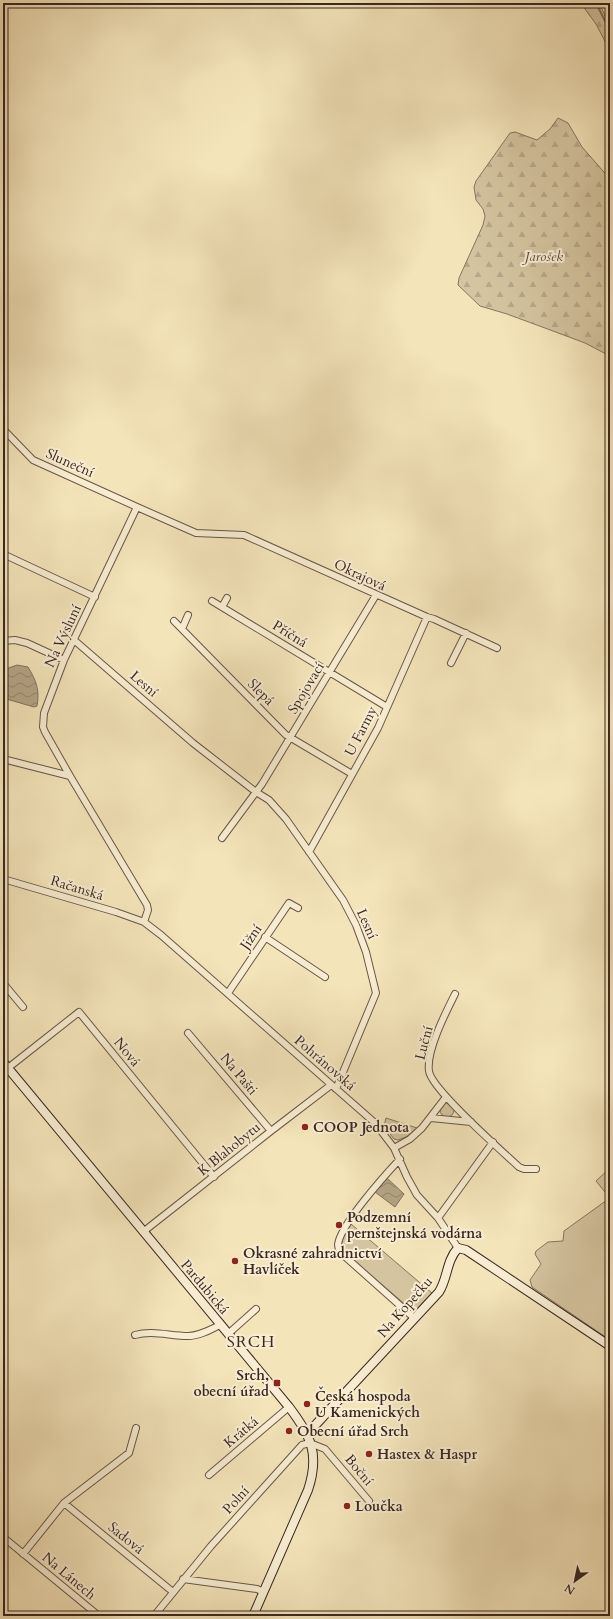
<svg xmlns="http://www.w3.org/2000/svg" width="613" height="1619" viewBox="0 0 613 1619" font-family="Cardo,serif">
<style>
.green{fill:#d4c4a0;stroke:#867660}
.forest{fill:url(#forest-firs);stroke:#867660}
.water{fill:url(#water-waves);stroke:#83725e}
.lines{fill:none;stroke-linecap:round;stroke-linejoin:round}
.stream{stroke:#83725e;stroke-width:2}
.street-casing{stroke:#685647;stroke-width:8}
.secondary-casing{stroke:#392721;stroke-width:10}
.street{stroke:#f8edd2;stroke-width:6}
.secondary{stroke:#f8edd2;stroke-width:8}
.poi-dot{fill:#8f2418;stroke:#f8edd2;stroke-width:1.5}
.labels{text-anchor:middle;dominant-baseline:central;stroke-width:4;stroke-linejoin:round;paint-order:stroke}
.park-label{font-size:14px;font-style:italic;fill:#604e41;stroke:#f8edd2}
.street-label{font-size:14px;fill:#392721;stroke:#f8edd2}
.poi-label{font-size:14px;font-weight:bold;fill:#392721;stroke:#f8edd2;text-anchor:start}
.quarter-label{font-size:16px;letter-spacing:1px;fill:#392721;stroke:#f8edd2}
</style>
<defs>
<pattern id="forest-firs" width="22" height="20" patternUnits="userSpaceOnUse"><rect width="22" height="20" fill="#d4c4a0"/><path d="M5 1l3.5 6h-7zM16 11l3.5 6h-7z" fill="#b7a88a"/></pattern>
<pattern id="water-waves" width="16" height="10" patternUnits="userSpaceOnUse"><rect width="16" height="10" fill="#b4a486"/><path d="M0 5q4-4 8 0t8 0" fill="none" stroke="#93866d"/></pattern>
</defs>
<rect width="100%" height="100%" fill="#f4e4ba"/>
<filter id="stains"><feTurbulence type="fractalNoise" baseFrequency=".005" numOctaves="4"/><feColorMatrix values="0 0 0 0 .2 0 0 0 0 .09 0 0 0 0 .02 0 0 0 .5 -.17"/></filter>
<radialGradient id="worn" r=".72"><stop offset=".6" stop-color="#630" stop-opacity="0"/><stop offset="1" stop-color="#630" stop-opacity=".3"/></radialGradient>
<path class="green" d="M440 1110a7 7 0 1 1 14 0a7 7 0 1 1-14 0Z
M386 1118 417 1128 406 1137 398 1140 394 1139 384 1126Z
M610 1168V1340L532 1287 530 1280 541 1264 535 1254 536 1251 548 1242 563 1241 564 1231 607 1200 609 1197 596 1181Z
M351 1224 432 1293 416 1310 407 1306 344 1252C338 1241 346 1233 351 1224Z"/>
<path class="forest" d="M584 3H599L610 26V51L596 24 585 9Z
M558 118 568 123 582 147 610 179V356L585 343 553 331 507 314 480 306 458 285 459 278 483 225 485 216 483 209 476 200 474 187 476 181 510 133 515 132 537 140 550 129Z"/>
<path class="water" d="M17 665 28 667C36 680 40 690 37 706L34 707 3 698V670Z
M387 1178 404 1194 395 1207 375 1192Z"/>
<g class="lines">
<path class="stream" d="M596 3 610 31"/>
<g class="street-casing">
<path id="street" d="M3 429 33 460 137 507 196 533 244 535 427 617 434 619 497 648
M3 554 95 597
M212 601 387 707
M222 607 227 598
M174 621 286 735 352 774
M182 629 188 615
M74 640 193 743 256 792 222 838
M3 641 15 640 27 643 64 660
M451 663 466 633
M3 759 70 776 147 905 148 910 144 922
M70 776 45 732 43 727 44 713 64 660 137 507
M309 852 378 728 427 617
M3 879 116 912 144 922 161 935 375 1123 394 1148 407 1177 417 1195 438 1218 458 1248
M265 937 325 977
M3 983 23 1007
M228 993 289 903 298 908
M455 994C446 1012 426 1051 429 1071 431 1089 502 1151 519 1167L524 1169H536
M188 1033 271 1131
M8 1068 79 1012 214 1177
M336 1089 376 993 366 952 356 925 343 900 286 819 269 800 256 792 262 784 376 595
M431 1118 471 1122
M394 1148 410 1139 422 1128 446 1097
M400 1159C386 1174 339 1226 338 1245 338 1248 340 1251 341 1253L414 1318
M438 1218 493 1142
M143 1232 271 1131 331 1085
M228 1334 256 1309
M135 1335C152 1330 170 1336 188 1336 199 1336 210 1330 220 1325
M209 1475 289 1407
M64 1503 173 1592
M3 1537 99 1616
M23 1554 64 1503 129 1453 136 1428
M183 1579 257 1589 264 1592
M154 1616 211 1546 302 1445 310 1443 325 1449 369 1501"/>
</g>
<g class="secondary-casing">
<path id="secondary" d="M3 1062 289 1407C311 1436 320 1454 308 1490L253 1616
M307 1434 439 1292C448 1278 446 1261 458 1248L466 1250 610 1346"/>
</g>
<use href="#street" class="street"/>
<use href="#secondary" class="secondary"/>
</g>
<g class="poi-dot">
<circle cx="305" cy="1127" r="4"/>
<circle cx="339" cy="1225" r="4"/>
<circle cx="235" cy="1261" r="4"/>
<rect x="273" y="1379" width="8" height="8" rx="2"/>
<circle cx="307" cy="1404" r="4"/>
<circle cx="289" cy="1431" r="4"/>
<circle cx="369" cy="1454" r="4"/>
<circle cx="347" cy="1506" r="4"/>
</g>
<g class="labels">
<g class="park-label">
<text x="544" y="256">Jarošek</text>
</g>
<g class="street-label">
<text transform="translate(70 463) rotate(24)">Sluneční</text>
<text transform="translate(360 575) rotate(25)">Okrajová</text>
<text transform="translate(290 634) rotate(32)">Příčná</text>
<text transform="translate(63 636) rotate(-65)">Na Výsluní</text>
<text transform="translate(144 684) rotate(41)">Lesní</text>
<text transform="translate(306 688) rotate(-59)">Spojovací</text>
<text transform="translate(261 692) rotate(45)">Slepá</text>
<text transform="translate(361 731) rotate(-63)">U Farmy</text>
<text transform="translate(77 888) rotate(17)">Račanská</text>
<text transform="translate(367 924) rotate(66)">Lesní</text>
<text transform="translate(251 937) rotate(-56)">Jižní</text>
<text transform="translate(424 1043) rotate(-75)">Luční</text>
<text transform="translate(127 1052) rotate(51)">Nová</text>
<text transform="translate(325 1063) rotate(41)">Pohránovská</text>
<text transform="translate(239 1074) rotate(50)">Na Pašti</text>
<text transform="translate(229 1149) rotate(-39)">K Blahobytu</text>
<text transform="translate(205 1287) rotate(50)">Pardubická</text>
<text transform="translate(405 1307) rotate(-49)">Na Kopečku</text>
<text transform="translate(241 1432) rotate(-40)">Krátká</text>
<text transform="translate(359 1470) rotate(50)">Boční</text>
<text transform="translate(236 1500) rotate(-48)">Polní</text>
<text transform="translate(126 1538) rotate(39)">Sadová</text>
<text transform="translate(69 1576) rotate(40)">Na Lánech</text>
</g>
<g class="poi-label">
<text x="313" y="1127">COOP Jednota</text>
<text x="347" y="1217">Podzemní<tspan x="347" dy="16">pernštejnská vodárna</tspan></text>
<text x="243" y="1253">Okrasné zahradnictví<tspan x="243" dy="16">Havlíček</tspan></text>
<text x="269" y="1375" text-anchor="end">Srch,<tspan x="269" dy="16">obecní úřad</tspan></text>
<text x="315" y="1396">Česká hospoda<tspan x="315" dy="16">U Kamenických</tspan></text>
<text x="297" y="1431">Obecní úřad Srch</text>
<text x="377" y="1454">Hastex &amp; Haspr</text>
<text x="355" y="1506">Loučka</text>
</g>
<g class="quarter-label">
<text x="251" y="1342">SRCH</text>
</g>
</g>
<rect width="613" height="1619" fill="none" stroke="#f4e4ba" stroke-width="16"/>
<rect x="4" y="4" width="605" height="1611" fill="none" stroke="#392721" stroke-width="2"/>
<rect x="8" y="8" width="597" height="1603" fill="none" stroke="#392721"/>
<g transform="translate(575 1581) rotate(213)" stroke="#f8edd2" stroke-width="3" paint-order="stroke">
<path d="M0-3L7 15L0 10L-7 15Z" fill="#392721"/>
<text y="-6" font-size="11" font-weight="bold" text-anchor="middle" fill="#392721">N</text>
</g>
<rect width="100%" height="100%" filter="url(#stains)"/>
<rect width="100%" height="100%" fill="url(#worn)"/>
</svg>
